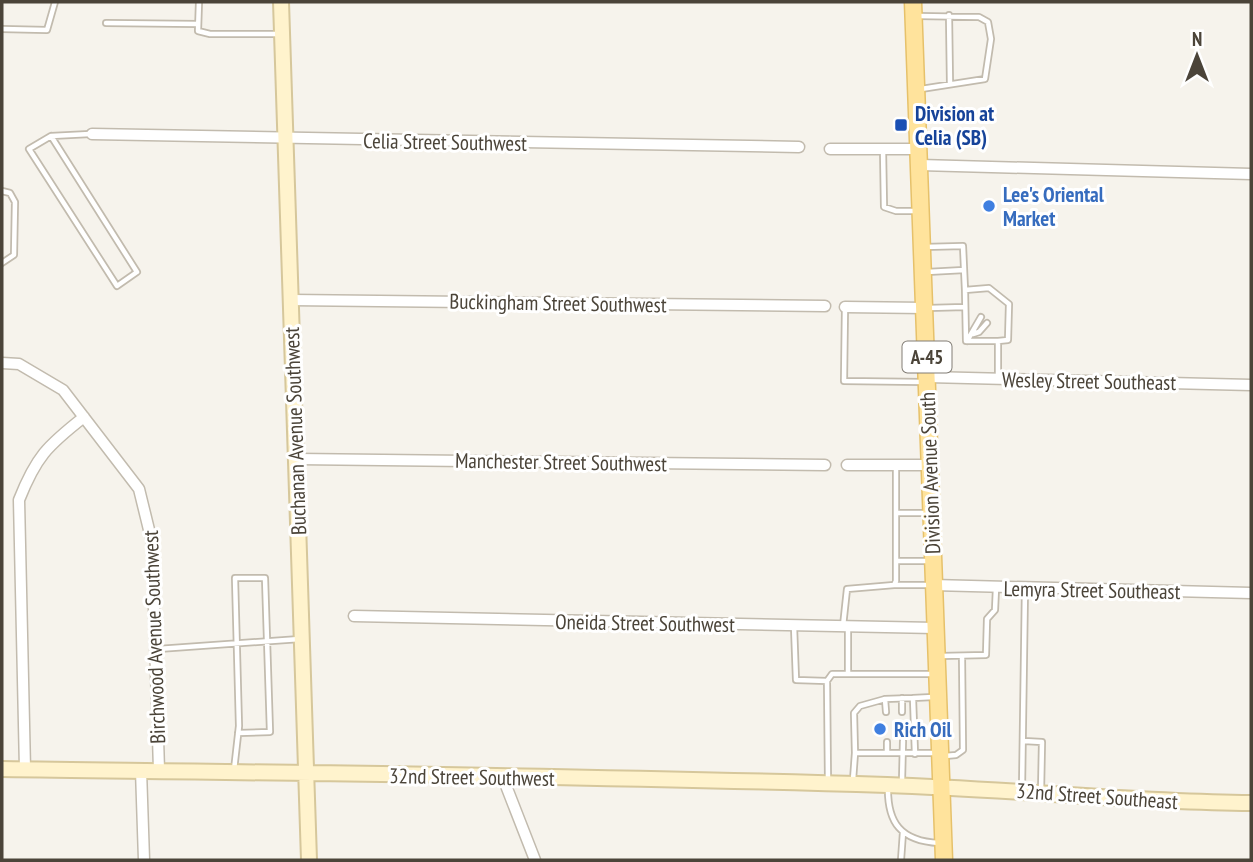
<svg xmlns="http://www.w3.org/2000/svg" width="1253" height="862" viewBox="0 0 1253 862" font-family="'PT Sans Narrow',sans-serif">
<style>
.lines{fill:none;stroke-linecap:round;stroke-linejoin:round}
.lane-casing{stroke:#c2bbae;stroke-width:8}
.street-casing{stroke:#c2bbae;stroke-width:13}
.secondary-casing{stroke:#d6c79b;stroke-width:18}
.primary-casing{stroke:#e6c16a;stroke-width:19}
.lane{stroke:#fff;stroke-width:4.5}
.street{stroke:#fff;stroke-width:10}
.secondary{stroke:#fff3cd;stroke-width:14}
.primary{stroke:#ffe39c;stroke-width:16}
.transit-dot{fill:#1a4fb4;stroke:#fff;stroke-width:2.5}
.shop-dot{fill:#3f7fe0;stroke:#fff;stroke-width:2.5}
.labels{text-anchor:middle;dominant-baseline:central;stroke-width:6;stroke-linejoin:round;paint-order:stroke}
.shield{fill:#fff;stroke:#817c74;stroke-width:2}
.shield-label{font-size:19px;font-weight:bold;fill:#4b4439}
.transit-label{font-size:21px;font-weight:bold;fill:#164399;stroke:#fff;text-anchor:start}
.street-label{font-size:21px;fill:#4b4439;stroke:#fff}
.shop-label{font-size:21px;font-weight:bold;fill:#366cbe;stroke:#fff;text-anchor:start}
</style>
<rect width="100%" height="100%" fill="#f6f3ec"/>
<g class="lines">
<g class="lane-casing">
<path id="lane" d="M199 2 198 31 210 34H279
M949 15 950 84
M918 16 979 17 988 22 991 39 985 79 921 89
M106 23 198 24
M2 29 47 30 55 2
M51 136 29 149 117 286 137 272 51 136 90 134
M883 149 884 207 896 211H918
M2 191 10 193 15 202 14 255 2 263
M924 247 963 246 965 290
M927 272 964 270
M845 308 844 381 923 382
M928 308 965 307
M973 334 979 332 987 323
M967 341 981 317
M998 341 1008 340 1009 304 989 288 965 290 966 341H998V378
M896 513H926
M896 561H928
M894 585H929
M794 626 796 680 827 681
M843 626 847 589 894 585 896 581V466
M848 627V674
M158 649 300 639
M941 656 986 655 987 619 995 610 996 588
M902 698V712
M886 712 885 699 913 698
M1024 741 1042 742 1041 792
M887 742V753
M855 753 854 713 860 706 885 699
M915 754 913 698 933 697
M945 756 956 755 963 750 962 656
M234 770 239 726 235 578H265L270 732 238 733
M853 780 855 753H938
M828 781 827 681 832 674H936
M902 781 903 741
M888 786C887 823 901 841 939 843
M1022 788 1025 589
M901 860 903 832"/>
</g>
<g class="street-casing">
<path id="street" d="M92 134 799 147
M830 149H919
M920 165 1251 174
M291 300 825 306
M845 307 925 308
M2 363 19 364 63 390 139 489 152 542 159 770
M928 377 1251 385
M297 459 825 465
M847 465H929
M933 585 1251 593
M354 616 935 628
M25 769 19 500C36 457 47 446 84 417
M141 770 144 860
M503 778 535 860"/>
</g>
<g class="secondary-casing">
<path id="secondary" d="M281 2 309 860
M2 769C297 773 592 776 887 785 1009 789 1130 802 1251 803"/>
</g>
<g class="primary-casing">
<path id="primary" d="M913 2 944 860"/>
</g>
<use href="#lane" class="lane"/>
<use href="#street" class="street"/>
<use href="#secondary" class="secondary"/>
<use href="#primary" class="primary"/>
</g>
<rect class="transit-dot" x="894" y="118" width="14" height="14" rx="3.5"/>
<g class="shop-dot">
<circle cx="989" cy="206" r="7"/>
<circle cx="880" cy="729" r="7"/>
</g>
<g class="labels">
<rect class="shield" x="902.5" y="341.5" width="49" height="31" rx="5"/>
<g class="shield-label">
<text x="927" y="357">A-45</text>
</g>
<g class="transit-label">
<text x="915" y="113">Division at<tspan x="915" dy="24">Celia (SB)</tspan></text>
</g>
<g class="street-label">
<text transform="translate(445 142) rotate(1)">Celia Street Southwest</text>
<text transform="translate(558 303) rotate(1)">Buckingham Street Southwest</text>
<text transform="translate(1089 381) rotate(1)">Wesley Street Southeast</text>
<text transform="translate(295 431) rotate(-92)">Buchanan Avenue Southwest</text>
<text transform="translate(561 462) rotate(1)">Manchester Street Southwest</text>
<text transform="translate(930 473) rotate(-92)">Division Avenue South</text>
<text transform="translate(1092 590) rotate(1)">Lemyra Street Southeast</text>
<text transform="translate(645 623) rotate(1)">Oneida Street Southwest</text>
<text transform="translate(154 637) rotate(-92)">Birchwood Avenue Southwest</text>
<text transform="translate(472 777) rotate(1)">32nd Street Southwest</text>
<text transform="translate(1097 796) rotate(4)">32nd Street Southeast</text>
</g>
<g class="shop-label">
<text x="1003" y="194">Lee's Oriental<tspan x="1003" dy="24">Market</tspan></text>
<text x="894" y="729">Rich Oil</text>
</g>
</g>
<rect width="1253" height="862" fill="none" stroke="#4b4439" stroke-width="7"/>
<g transform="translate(1197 56)" stroke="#ffffff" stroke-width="5" paint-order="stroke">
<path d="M0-5L12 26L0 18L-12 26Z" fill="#4b4439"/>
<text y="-10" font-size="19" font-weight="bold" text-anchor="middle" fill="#4b4439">N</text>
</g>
</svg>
